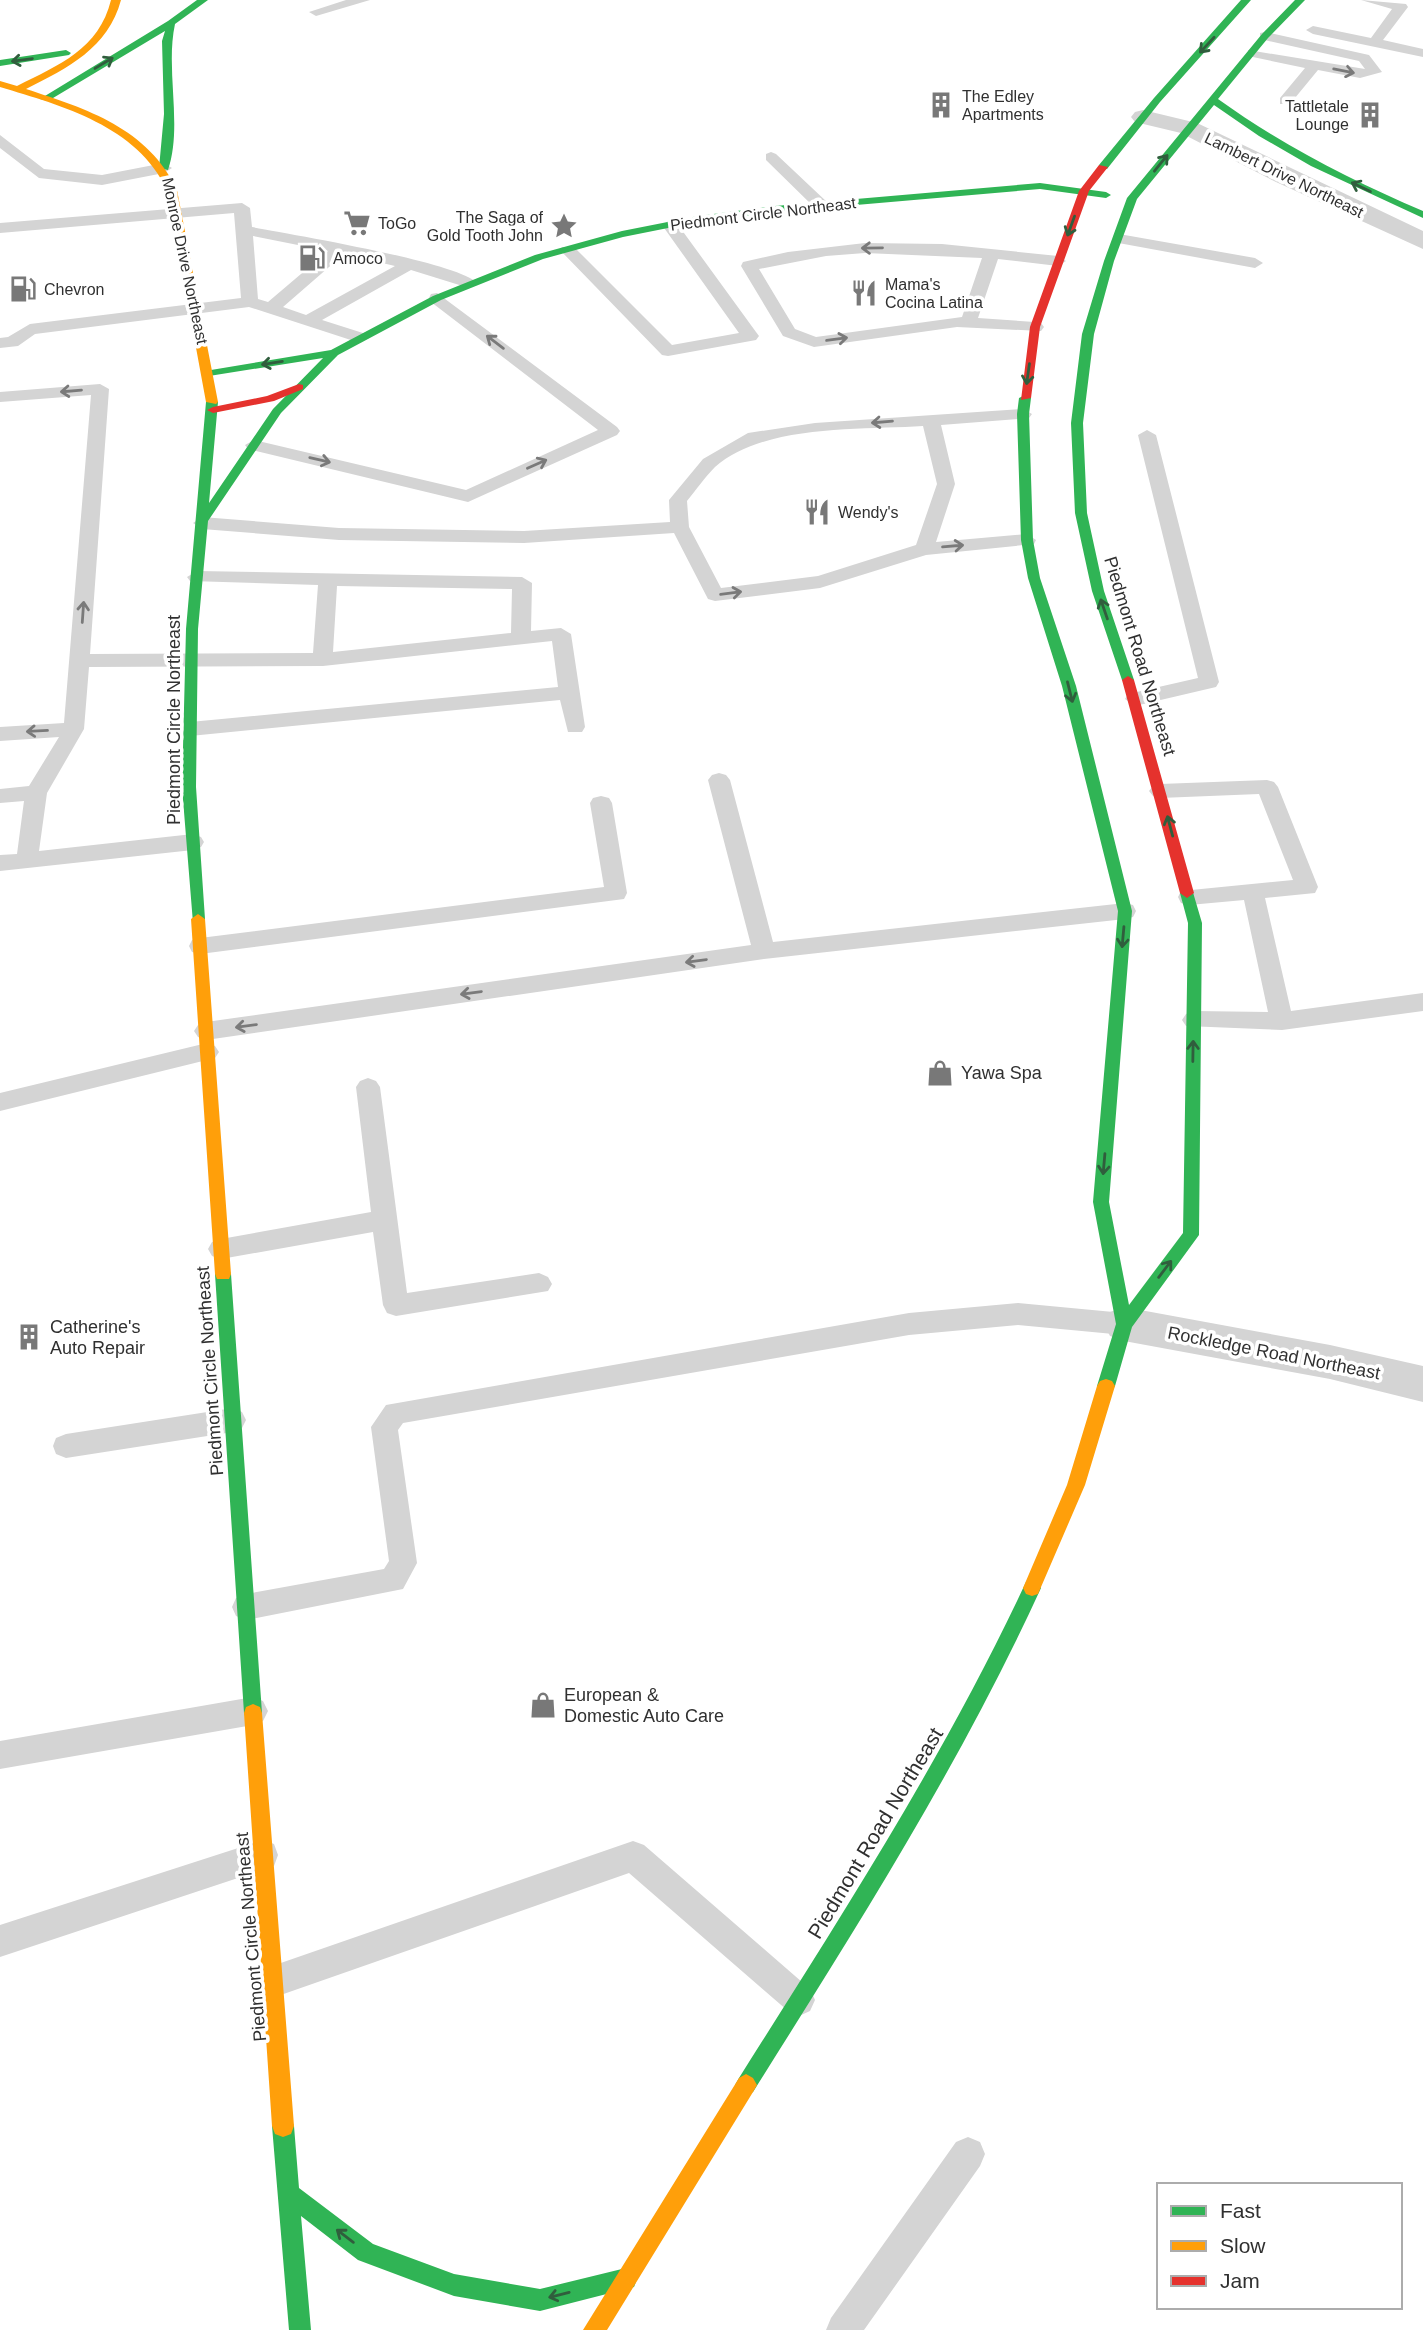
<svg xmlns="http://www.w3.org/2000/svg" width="1423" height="2330" viewBox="0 0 1423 2330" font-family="Helvetica,sans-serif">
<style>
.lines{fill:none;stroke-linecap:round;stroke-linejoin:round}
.lane{fill:#d4d4d4;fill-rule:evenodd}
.street{fill:#d4d4d4;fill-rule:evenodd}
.fast{fill:#30b455;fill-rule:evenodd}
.slow{fill:#ff9f0a;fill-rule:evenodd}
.jam{fill:#e5322d;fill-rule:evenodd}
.oneway{stroke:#305e3d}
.oneway2{stroke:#7a7a7a}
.labels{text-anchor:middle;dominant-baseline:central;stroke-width:7;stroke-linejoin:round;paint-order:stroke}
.far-poi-label{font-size:16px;fill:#303030;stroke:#fff;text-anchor:start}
.far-street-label{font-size:16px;fill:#303030;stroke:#fff}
.street-label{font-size:18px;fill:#303030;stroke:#fff}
.poi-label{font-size:18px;fill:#303030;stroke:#fff;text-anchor:start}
.near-street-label{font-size:21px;fill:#303030;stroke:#fff}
</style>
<rect width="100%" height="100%" fill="#fff"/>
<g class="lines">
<path class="lane" d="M346 0H370L316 16 309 12Z
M1361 0 1406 4 1408 7 1383 40 1423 49V57L1313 34 1306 30 1313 26 1371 38 1392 9Z
M1265 32 1369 55 1382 72 1360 78 1318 70 1290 104H1280V98L1305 68 1248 56V50L1365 69 1359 61 1260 39V33Z
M0 135 44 169 102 175 164 163 172 168 164 173 102 185 39 178 0 148Z
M771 152 776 154 828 203V209H816L766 160V154Z
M242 203 250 208 252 227C289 234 458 262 477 283L469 288 411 270 322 320 366 334 369 338 360 343 249 307 35 334 18 346 0 348V338L8 337 30 324 241 298 234 213 0 233V223ZM253 236 328 251 268 302 258 299ZM344 254 395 266 306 315 283 307Z
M670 220 676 222 756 332 759 336 756 340 668 356 662 355 560 250 562 247H574L672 345 739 333 662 225Z
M1119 234 1255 258 1263 263 1255 268 1113 242V236Z
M865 243 942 244 1058 256 1066 261 1058 266 998 259 978 318 1035 322 1041 323 1044 327 1041 331 957 327 814 347 783 336 741 266 743 262 788 252ZM865 253 982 258 962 317 816 337 795 329 759 269 826 256Z
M437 293 617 427 620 431 617 435 468 502 248 449 245 445 254 440 466 490 598 430 431 302 429 298 431 294Z
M100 384 109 389 90 654 313 653 318 585 190 581 187 577 197 571 522 577 532 583 531 631 561 628 571 634 585 727 582 732H568L560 700 190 736 180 729 190 722 558 687 552 641 323 666 89 667 84 729 47 793 39 851 193 834 201 837 204 842 201 847 193 850 0 871V855L17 854 24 801 0 803V789L29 786 59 737 0 741V727L64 723 91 395 0 402V392ZM337 586 512 589 511 633 333 652Z
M1023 409 1032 414 1029 418 941 425 955 484 936 542 1027 534 1036 540 1034 544 926 555 820 588 715 601 708 599 674 533 524 543 339 540 202 529 193 523 202 517 339 528 524 531 670 522 669 500 703 459 748 433 815 423ZM923 426 937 484 916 545 818 576 721 588 689 527 687 501C696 490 705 477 715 467 764 424 861 430 923 426Z
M1147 430 1156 435 1219 682 1216 687 1135 706 1125 699 1128 694 1198 678 1138 435Z
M719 773 726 775 730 780 773 942 1125 903 1133 905 1136 911 1133 917 1125 919 764 959 206 1040 198 1037 194 1031 198 1025 206 1022 751 945 708 780 712 775Z
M1267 780 1274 782 1278 787 1318 887 1315 893 1265 898 1291 1011 1423 993V1011L1282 1030 1186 1026 1182 1020 1186 1014 1194 1011 1268 1012 1244 900 1189 905 1181 903 1178 897 1181 891 1293 880 1259 794 1160 798 1153 796 1149 791 1153 786 1160 784Z
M601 796 609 798 612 803 627 893 624 899 200 954 192 952 189 946 192 940 200 938 604 887 590 803 593 798Z
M207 1043 215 1046 219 1052 215 1058 0 1111V1093Z
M368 1078 376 1081 380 1087 407 1293 539 1273 548 1277 552 1284 548 1291 396 1316 387 1313 383 1305 373 1232 221 1259 212 1256 208 1249 212 1242 221 1239 371 1212 356 1087 360 1081Z
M1018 1303 1124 1313 1133 1316 1137 1324 1133 1332 1124 1335 1018 1325 909 1335 403 1423 398 1430 417 1563 403 1589 246 1620 236 1616 232 1607 236 1598 246 1594 384 1569 389 1561 371 1427 386 1405 909 1313Z
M233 1408 242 1412 246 1420 242 1428 233 1432 66 1458 56 1454 53 1446 56 1438 66 1434Z
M253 1697 263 1701 268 1711 263 1721 253 1725 0 1769V1741Z
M263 1840 274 1844 278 1855 274 1866 0 1957V1925Z
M633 1841 644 1845 810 1989 815 2000 810 2011 799 2016 788 2011 629 1873 275 1997 264 1992 259 1981 264 1970 275 1965Z
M968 2137 980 2142 985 2154 980 2166 864 2330H826L831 2318 956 2142Z"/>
<path class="street" d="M1143 110 1197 123 1423 231V249L1276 182 1181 133 1135 122 1131 117 1135 112Z
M1124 1307 1330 1345 1423 1366V1402L1330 1379 1124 1341 1110 1336 1104 1324 1110 1312Z"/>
<path class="fast" d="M197 0H208L175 24C165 70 183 126 168 170L159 168 164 114 162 41 165 31 48 101 40 99 168 21Z
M1241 0H1251L1160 102 1107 169H1099V165L1154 98Z
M1295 0H1305L1268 38 1218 99C1282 145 1351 180 1423 211V218L1311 166 1259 136 1214 105 1137 199 1114 261 1094 334 1083 423 1087 513 1104 591 1134 680 1128 684 1122 680 1092 591 1075 513 1071 423 1082 334 1104 261 1127 198 1262 34Z
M66 50 71 53 69 55 0 66V60Z
M1040 183 1106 192 1111 195 1106 198 1040 189 775 212 698 222 623 237 543 259 441 300 338 355 281 413 208 521 198 629 196 787 205 919 203 923H193L182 787 186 629 206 402 212 399 218 402 209 503 273 409 323 358 209 376 205 375V371L331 350 433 296 535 255 622 231 698 216 775 206Z
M1025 395 1031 398 1029 414 1033 540 1040 578 1076 686 1132 911 1109 1202 1129 1305 1183 1233 1188 923 1180 893 1182 889H1192L1202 923 1199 1235 1132 1327 1115 1386 1112 1391 1106 1393 1100 1391 1097 1386 1116 1324 1093 1202 1118 911 1062 686 1028 578 1021 540 1017 414 1019 398Z
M223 1267 229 1269 231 1274 262 1713 260 1719 253 1722 246 1719 244 1713 215 1274 217 1269Z
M1032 1580 1038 1582 1041 1588C960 1765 856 1928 753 2092L746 2096 739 2092 735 2085 739 2078C841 1916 945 1756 1026 1582Z
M283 2115 291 2118 294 2126 299 2188 373 2244 454 2274 540 2289 626 2268 634 2271 637 2279 634 2287 540 2311 454 2296 358 2260 301 2216 311 2330H289L272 2126 275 2118Z"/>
<path class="slow" d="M111 0H121C108 48 68 68 26 89 87 109 148 128 177 190L218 402 216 404 206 402 167 190C137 126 63 106 0 87V81L17 86C59 65 99 49 111 0Z
M198 914 205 919 231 1274 229 1279H217L215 1274 191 919Z
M1106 1379 1112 1381 1115 1386 1085 1485 1038 1594 1032 1596 1026 1594 1023 1588 1067 1485 1097 1386 1100 1381Z
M253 1704 260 1707 262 1713 294 2126 291 2134 283 2137 275 2134 272 2126 244 1713 246 1707Z
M746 2074 753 2078 757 2085 753 2092 607 2330H583L739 2078Z"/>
<path class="jam" d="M1099 165 1108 167 1089 191 1040 327 1031 398 1021 400 1030 327 1079 191Z
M299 384 303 385V389L274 401 213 413 207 410 213 407 267 396Z
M1128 676 1134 680 1194 893 1187 898 1180 893 1122 680Z"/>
</g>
<defs><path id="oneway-shaft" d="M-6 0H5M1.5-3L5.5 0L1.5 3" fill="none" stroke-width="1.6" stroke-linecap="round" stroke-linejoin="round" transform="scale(1.75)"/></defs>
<g class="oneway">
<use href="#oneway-shaft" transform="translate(1207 45) rotate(133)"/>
<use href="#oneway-shaft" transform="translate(22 60) rotate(172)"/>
<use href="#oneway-shaft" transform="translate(104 63) rotate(-31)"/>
<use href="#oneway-shaft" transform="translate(1161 163) rotate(-51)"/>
<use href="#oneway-shaft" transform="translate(1361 187) rotate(-154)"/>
<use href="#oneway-shaft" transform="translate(1071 226) rotate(110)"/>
<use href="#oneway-shaft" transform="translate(272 363) rotate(171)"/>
<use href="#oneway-shaft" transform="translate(1028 374) rotate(98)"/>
<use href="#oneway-shaft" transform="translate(1104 609) rotate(-109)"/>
<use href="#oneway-shaft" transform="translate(1070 692) rotate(76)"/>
<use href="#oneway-shaft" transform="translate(1170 826) rotate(-105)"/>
<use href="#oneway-shaft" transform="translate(1123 937) rotate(95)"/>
<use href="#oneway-shaft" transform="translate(1193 1051) rotate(-89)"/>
<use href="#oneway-shaft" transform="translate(1104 1164) rotate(95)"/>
<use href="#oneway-shaft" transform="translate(1165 1269) rotate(-53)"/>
<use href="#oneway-shaft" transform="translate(345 2236) rotate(-143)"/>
<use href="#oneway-shaft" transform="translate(559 2295) rotate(166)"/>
</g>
<g class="oneway2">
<use href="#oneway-shaft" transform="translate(1344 71) rotate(11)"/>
<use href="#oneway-shaft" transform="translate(872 248) rotate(179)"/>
<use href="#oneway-shaft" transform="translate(837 339) rotate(-8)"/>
<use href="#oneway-shaft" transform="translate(495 342) rotate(-143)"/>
<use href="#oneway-shaft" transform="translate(71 391) rotate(175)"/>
<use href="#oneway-shaft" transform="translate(882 422) rotate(175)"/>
<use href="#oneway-shaft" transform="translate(320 460) rotate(13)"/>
<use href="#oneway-shaft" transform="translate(537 464) rotate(-24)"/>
<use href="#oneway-shaft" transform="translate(953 546) rotate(-5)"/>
<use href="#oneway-shaft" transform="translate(731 593) rotate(-7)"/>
<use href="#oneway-shaft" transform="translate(83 612) rotate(-86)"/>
<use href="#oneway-shaft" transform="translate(37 731) rotate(177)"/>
<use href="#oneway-shaft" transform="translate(696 961) rotate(172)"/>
<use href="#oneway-shaft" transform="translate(471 993) rotate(172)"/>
<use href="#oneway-shaft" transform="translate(246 1026) rotate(172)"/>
</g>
<defs>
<g id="building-bare" transform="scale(2.1)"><path d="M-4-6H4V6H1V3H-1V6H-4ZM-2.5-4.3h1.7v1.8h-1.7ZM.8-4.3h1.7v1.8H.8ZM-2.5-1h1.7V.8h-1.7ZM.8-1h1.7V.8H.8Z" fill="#787878" stroke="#fff" stroke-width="2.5" paint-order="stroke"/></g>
<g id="supermarket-bare" transform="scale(2.1)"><path d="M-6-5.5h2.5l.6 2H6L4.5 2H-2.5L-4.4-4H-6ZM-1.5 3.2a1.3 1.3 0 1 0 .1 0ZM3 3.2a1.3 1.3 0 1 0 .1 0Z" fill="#787878" stroke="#fff" stroke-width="2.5" paint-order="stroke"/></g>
<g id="sight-bare" transform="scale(2.1)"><path d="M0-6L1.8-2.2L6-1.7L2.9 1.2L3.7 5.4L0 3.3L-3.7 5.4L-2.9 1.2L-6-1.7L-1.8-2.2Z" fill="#787878" stroke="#fff" stroke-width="2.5" paint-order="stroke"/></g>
<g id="fuel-bare" transform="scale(2.1)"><path d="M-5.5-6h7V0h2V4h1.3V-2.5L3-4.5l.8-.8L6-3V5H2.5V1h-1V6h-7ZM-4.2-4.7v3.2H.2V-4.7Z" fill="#787878" stroke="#fff" stroke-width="2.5" paint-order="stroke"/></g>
<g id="restaurant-bare" transform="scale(2.1)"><path d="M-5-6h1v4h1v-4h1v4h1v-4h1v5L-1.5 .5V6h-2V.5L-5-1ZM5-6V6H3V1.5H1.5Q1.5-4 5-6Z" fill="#787878" stroke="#fff" stroke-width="2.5" paint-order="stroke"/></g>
<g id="shop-bare" transform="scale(2.1)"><path d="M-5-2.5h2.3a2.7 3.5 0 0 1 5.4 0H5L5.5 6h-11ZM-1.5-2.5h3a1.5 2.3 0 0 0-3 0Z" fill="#787878" stroke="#fff" stroke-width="2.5" paint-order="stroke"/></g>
</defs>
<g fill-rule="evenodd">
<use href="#building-bare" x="941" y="105"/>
<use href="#building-bare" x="1370" y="115"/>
<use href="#supermarket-bare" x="357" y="223"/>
<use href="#sight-bare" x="564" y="226"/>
<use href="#fuel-bare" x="312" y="258"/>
<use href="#fuel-bare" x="23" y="289"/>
<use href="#restaurant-bare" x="864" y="293"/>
<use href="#restaurant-bare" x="817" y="512"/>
<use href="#shop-bare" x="940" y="1073"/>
<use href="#building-bare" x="29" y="1337"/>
<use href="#shop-bare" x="543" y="1705"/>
</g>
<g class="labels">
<g class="far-poi-label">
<text x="962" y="96">The Edley<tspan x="962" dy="18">Apartments</tspan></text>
<text x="1349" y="106" text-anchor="end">Tattletale<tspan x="1349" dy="18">Lounge</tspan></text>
<text x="543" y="217" text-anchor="end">The Saga of<tspan x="543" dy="18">Gold Tooth John</tspan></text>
<text x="378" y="223">ToGo</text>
<text x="333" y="258">Amoco</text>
<text x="885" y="284">Mama's<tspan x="885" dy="18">Cocina Latina</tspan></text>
<text x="44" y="289">Chevron</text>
<text x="838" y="512">Wendy's</text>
</g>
<g class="far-street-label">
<text transform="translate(1284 175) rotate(26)">Lambert Drive Northeast</text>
<text transform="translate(763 214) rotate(-7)">Piedmont Circle Northeast</text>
<text transform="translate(185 261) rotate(78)">Monroe Drive Northeast</text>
</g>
<g class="street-label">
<text transform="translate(1140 656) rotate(73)">Piedmont Road Northeast</text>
<text transform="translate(174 720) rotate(-90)">Piedmont Circle Northeast</text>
<text transform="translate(1274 1353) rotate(11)">Rockledge Road Northeast</text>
<text transform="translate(210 1371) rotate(-94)">Piedmont Circle Northeast</text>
<text transform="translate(251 1937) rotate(-95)">Piedmont Circle Northeast</text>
</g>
<g class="poi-label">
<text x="961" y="1073">Yawa Spa</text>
<text x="50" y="1327">Catherine's<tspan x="50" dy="21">Auto Repair</tspan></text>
<text x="564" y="1695">European &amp;<tspan x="564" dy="21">Domestic Auto Care</tspan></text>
</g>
<g class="near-street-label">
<text transform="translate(875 1833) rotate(-59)">Piedmont Road Northeast</text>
</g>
</g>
<rect x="1157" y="2183" width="245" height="126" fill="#ffffff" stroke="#acacac" stroke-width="2"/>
<rect x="1171" y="2206" width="35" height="10" fill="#30b455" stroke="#acacac" stroke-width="2"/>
<text x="1220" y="2218" font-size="21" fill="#303030">Fast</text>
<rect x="1171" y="2241" width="35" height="10" fill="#ff9f0a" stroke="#acacac" stroke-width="2"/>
<text x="1220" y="2253" font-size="21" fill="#303030">Slow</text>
<rect x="1171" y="2276" width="35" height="10" fill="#e5322d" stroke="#acacac" stroke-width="2"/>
<text x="1220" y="2288" font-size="21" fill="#303030">Jam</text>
</svg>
